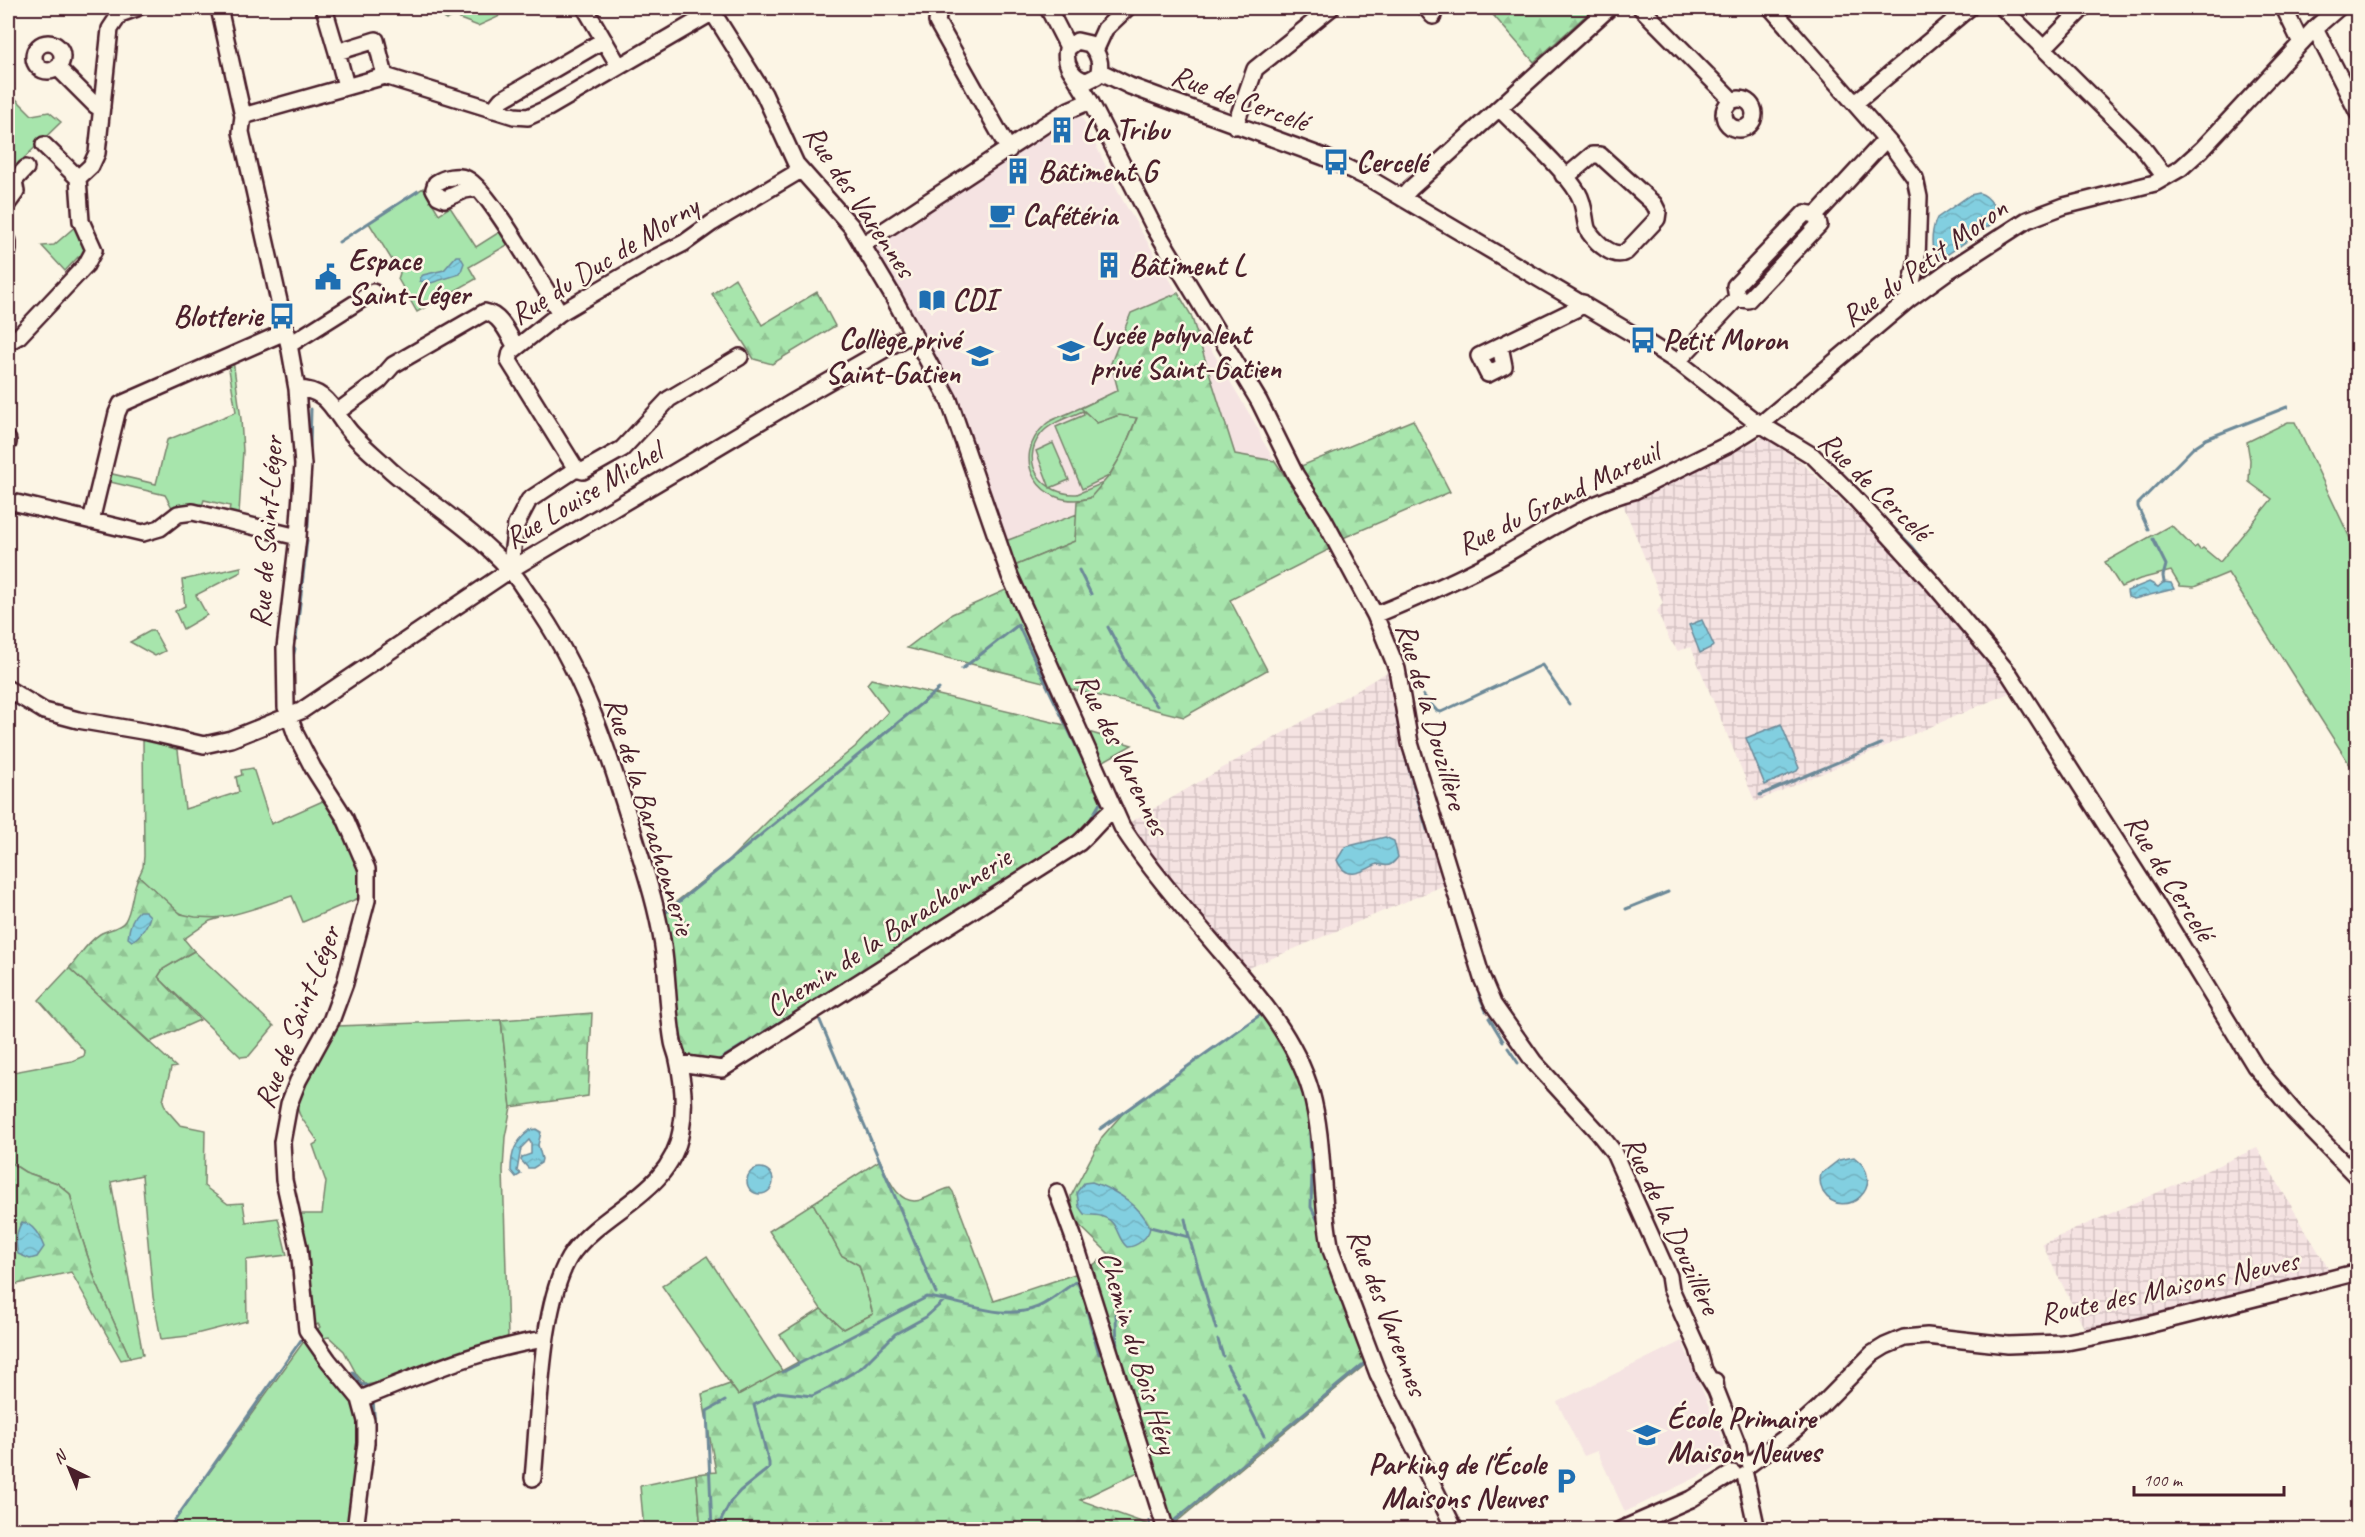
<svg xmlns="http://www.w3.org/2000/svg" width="2365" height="1537" viewBox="0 0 2365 1537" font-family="Caveat,sans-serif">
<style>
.built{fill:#f5e3e2}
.industrial{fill:url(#industrial-grid)}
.green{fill:#a7e5ac;stroke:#78826c;stroke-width:1.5;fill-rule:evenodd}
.forest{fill:url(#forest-firs);stroke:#78826c;stroke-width:1.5}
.water{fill:url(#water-waves);stroke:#6c8998;stroke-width:1.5}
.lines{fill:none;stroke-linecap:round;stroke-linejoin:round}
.stream{stroke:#6c8998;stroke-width:3}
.minor-casing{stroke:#4a1f2b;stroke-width:20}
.minor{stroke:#fcf5e5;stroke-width:15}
.labels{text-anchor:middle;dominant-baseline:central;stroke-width:5;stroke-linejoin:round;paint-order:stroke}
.street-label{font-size:30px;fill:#4a1f2b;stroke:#fcf5e5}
.poi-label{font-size:30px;font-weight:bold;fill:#4a1f2b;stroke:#fcf5e5;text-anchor:start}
</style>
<defs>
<pattern id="industrial-grid" width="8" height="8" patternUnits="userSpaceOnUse" patternTransform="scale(1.5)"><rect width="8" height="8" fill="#f5e3e2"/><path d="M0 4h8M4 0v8" fill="none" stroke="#d4c2c2"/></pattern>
<pattern id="forest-firs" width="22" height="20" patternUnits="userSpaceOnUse" patternTransform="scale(1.5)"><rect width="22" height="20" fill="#a7e5ac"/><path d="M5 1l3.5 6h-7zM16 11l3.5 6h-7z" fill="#91c494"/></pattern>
<pattern id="water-waves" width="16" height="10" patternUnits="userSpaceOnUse" patternTransform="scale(1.5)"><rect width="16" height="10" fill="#82cfe0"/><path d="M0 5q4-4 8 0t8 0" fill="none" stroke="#72b1c0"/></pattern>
</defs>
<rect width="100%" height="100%" fill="#fcf5e5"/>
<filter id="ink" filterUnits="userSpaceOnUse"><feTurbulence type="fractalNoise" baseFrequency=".0167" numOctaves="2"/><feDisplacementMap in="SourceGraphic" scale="12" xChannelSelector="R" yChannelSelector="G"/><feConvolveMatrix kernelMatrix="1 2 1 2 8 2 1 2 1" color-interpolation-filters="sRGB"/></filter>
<g filter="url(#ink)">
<path class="built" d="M1068 115 1082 117 1122 199 1259 430 1261 438 1275 461 1012 567 944 378 873 247Z
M1682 1341 1725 1445 1714 1469 1625 1512 1597 1451 1584 1456 1557 1402Z"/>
<path class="industrial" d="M1764 437 1803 464 1862 520 1941 604 2014 691 1755 802 1691 647 1678 651 1669 639 1657 611 1663 603 1622 502Z
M1389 671 1409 764 1445 885 1244 970 1174 888 1127 824Z
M2257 1148 2334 1278 2089 1338 2042 1244Z"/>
<path class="green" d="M429 8H492L502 11 498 17 478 26 460 19 456 15 446 20 437 9 430 11Z
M8 78 14 84 11 94 32 115 49 112 61 122 21 161 24 166 8 194Z
M423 188 439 214 450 207 476 247 501 231 509 244 469 267 476 279 417 312 398 279 400 273 369 223Z
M77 225 89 246 83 262 78 257 65 271 42 246 54 245Z
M233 360 241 419 243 451 239 513 242 517 228 515 230 506 204 500 201 509 174 511 165 495 106 481 108 473 156 484 167 440 236 412 228 363Z
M1165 373C1194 374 1209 391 1216 419 1210 435 1201 447 1186 456L1090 498C1039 511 1008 458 1046 424 1053 418 1064 416 1071 412 1098 400 1124 388 1152 376ZM1169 377C1206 383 1218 414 1196 444L1077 494C1044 496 1018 463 1041 434 1051 422 1070 417 1083 411L1084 415 1056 427 1082 489 1109 476 1121 456 1137 417 1119 415 1097 423 1084 411 1156 380Z
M2288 422H2295L2357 553V776L2228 573 2194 587 2180 586 2171 571 2140 579 2121 587 2105 562 2171 525 2194 548 2197 546 2200 550 2203 548 2220 562 2272 499 2249 482 2250 460 2247 442Z
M1053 443 1069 480 1050 488 1036 451Z
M1077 514 1075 541 1012 567 1003 542Z
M241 567V572L196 595 207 615 183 629 175 611 185 606 182 580Z
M150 631H154L165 651 155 656 130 642Z
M143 738 178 750 185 809 239 792 236 777 242 775 241 770 253 768 271 824 325 800 356 861 361 897 303 922 292 896C262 905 210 929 180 913 164 905 151 888 139 876L143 867 144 856Z
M194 951 274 1026 249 1056 241 1057 158 977 163 969Z
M69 968 176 1067 171 1068 163 1101 166 1109 180 1125 205 1130 204 1186 228 1204 243 1203 246 1222 278 1218 287 1255 246 1260 247 1321 188 1336 161 1339 153 1297 142 1175 111 1182 143 1355 130 1358 96 1282 79 1229 70 1194 57 1183 25 1172 8 1161V1073L72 1061 84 1056 85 1052 39 1000Z
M501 1020 511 1107 505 1137 503 1170 508 1337 409 1370 382 1382 366 1385 357 1375 344 1351 329 1337 323 1338 318 1329 320 1327 318 1324 315 1326 312 1317 309 1251 300 1214H322L326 1182 313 1145 318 1142C311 1128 293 1114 298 1100L337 1026Z
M813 1203 841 1255 859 1265 873 1314 843 1329 821 1309 769 1231Z
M707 1256 783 1372 738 1395 662 1286Z
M304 1341 350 1397 358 1414 360 1450 351 1489 348 1529 168 1530Z
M696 1474 701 1529H644L640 1486Z"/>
<path class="forest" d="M1487 8H1594L1534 62Z
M735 278 762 325 817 292 835 326 772 364 754 359 712 294Z
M1178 293 1191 315 1235 454 1275 461 1332 548 1230 600 1267 670 1184 717 907 648 952 614 1008 589 1012 567 1075 541 1077 501 1090 498 1109 476 1121 456 1137 418 1119 415 1097 423 1081 408 1118 390 1111 363 1131 313Z
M1413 420 1450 492 1343 538 1301 466Z
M871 679 1065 725 1132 745 1095 766 1108 797 1101 818 1091 833 720 1068 684 1057 673 1042 657 917 730 859 787 802 855 747 888 712 867 684Z
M139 876 181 914 195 917 220 918 210 921 184 939 194 951 163 969 158 977 200 1020 150 1042 69 968C80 956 86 943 100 934 108 929 120 929 125 921 133 908 131 890 139 876Z
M1264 1012 1306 1078 1326 1229 1372 1359 1168 1529 1146 1468 1080 1500 1161 1529H701L696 1474 716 1472 702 1394 730 1384 738 1395 798 1362 780 1335 821 1309 843 1329 873 1314 859 1265 841 1255 813 1203 880 1160C888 1178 899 1209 923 1199 932 1196 940 1190 950 1188L953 1192 994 1301 1084 1271 1109 1254 1074 1220 1071 1196 1102 1137 1124 1112Z
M592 1013 588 1096 511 1107 501 1020Z
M8 1161 25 1172 57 1183 70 1194 79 1229 96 1282 130 1358 121 1360 71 1272 8 1286Z"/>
<path class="water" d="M1979 193C1990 196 1999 211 1996 221L1948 254 1939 257 1935 255C1930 245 1932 228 1937 218L1970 195Z
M456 256H460L464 263 460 274 431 283 420 281V278L423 275 444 270Z
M2149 582 2158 587 2164 582 2171 583 2174 589 2134 599 2128 597 2127 591Z
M1702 620 1714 646 1700 653 1689 625Z
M1781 724 1799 768 1797 771 1765 785 1746 738Z
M1385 837 1394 841 1398 857C1390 868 1388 866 1377 864 1362 872 1346 882 1337 860L1345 847Z
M139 911H145L150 916C148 925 140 937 132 941L128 938C129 929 132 917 139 911Z
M530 1130 536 1129 541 1132 538 1145 542 1159 541 1163 533 1168H528L521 1160 522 1157 531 1154V1143L529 1140 521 1148 517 1171 521 1174 516 1177 511 1171C511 1152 515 1142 530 1130Z
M1854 1157C1891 1184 1844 1224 1823 1192 1820 1186 1819 1181 1821 1174L1839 1160Z
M747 1181a13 13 0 1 1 26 0a13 13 0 1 1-26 0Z
M1092 1182C1115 1190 1139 1204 1150 1227 1149 1237 1137 1247 1127 1247 1116 1238 1119 1222 1103 1217 1097 1214 1090 1216 1084 1214L1079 1207 1077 1192 1084 1183Z
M22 1222C34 1224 40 1237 44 1247L37 1257 30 1259 18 1254C15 1244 16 1231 22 1222Z"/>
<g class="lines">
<path class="stream" d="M339 242 418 191
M1871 505 1912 546 1955 598
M308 527 311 409
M2148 529 2138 507V504L2194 447 2206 439 2287 407
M2153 539 2166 565 2163 576 2164 582
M1079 570 1091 594
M1108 627 1127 663 1157 706
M296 639 307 540
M293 657 295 649
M962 669 1018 625 1102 800 1087 825
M1423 695 1437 711 1441 712 1542 665 1569 704
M1394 697C1399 743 1414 786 1427 830
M8 700 40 717
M49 720 77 727
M1760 795 1881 744
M1626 909 1668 892
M664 914 939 689
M673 961 677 1017
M1479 995 1486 1011
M818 1016 936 1293
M1489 1018 1503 1041
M1281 1042 1300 1082
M1508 1048 1518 1063
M719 1060 909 942
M1309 1117 1312 1173 1311 1207 1320 1225
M1100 1129 1264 1012
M1185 1219 1189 1237
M1150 1227 1189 1237 1216 1329
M1087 1311 1099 1354
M1116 1314 1117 1353
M523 1336 536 1332
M1218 1340 1223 1356
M1227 1365 1239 1387
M1846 1370 1854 1361
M353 1372 361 1384 372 1387
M783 1372 927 1297C964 1301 1002 1322 1038 1307 1052 1301 1064 1289 1077 1281L1084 1299
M1243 1394 1264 1436
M373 1399 375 1428 373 1439
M1149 1521 1151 1530
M1169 1525 1367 1361
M717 1528 731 1501 740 1491 769 1468V1463L754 1405 778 1392 812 1396 828 1388 862 1367 895 1334 926 1317 946 1299
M168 1530 301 1340
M712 1530 707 1411 725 1401"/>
<g class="minor-casing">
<path id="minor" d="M219 8 243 116 241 132 290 350 297 389 303 465 298 537 285 648 286 707 296 735 313 768 345 818 367 869V900L345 983 331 1021 298 1081 289 1104 282 1142 284 1180 299 1248 307 1330 328 1360 360 1399 366 1421V1443L355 1530
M324 8 337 52 376 40 385 76
M585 8 619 66
M710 8 764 94 796 164 851 226 891 293 949 400 1010 576 1122 827C1151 871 1187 912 1221 952 1257 994 1295 1037 1311 1092 1325 1143 1320 1198 1331 1250L1378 1374 1455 1530
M1048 8 1068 47
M1426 8 1433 16
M1641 8 1728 96 1730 102
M1771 8 1892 146 1915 178 1919 197 1917 260 1908 300
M2003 8 2141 145 2165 177
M2284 8 2301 43
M939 9 937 22 1009 150
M2315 28 2358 113
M1077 41 1090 44C1098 53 1103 65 1097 76L1087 81C1072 79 1064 63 1067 49Z
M34 57a14 14 0 1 1 28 0a14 14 0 1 1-28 0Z
M2044 48 2083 8
M1095 51 1105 29 1127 8
M337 52 346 86
M58 68 96 106 102 107
M1099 71 1130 86 1324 157 1370 179 1643 340 1681 364 1752 419 1813 456 1853 496 1930 580 2010 675 2150 894 2255 1066 2294 1112 2358 1178
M1072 72 1090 101 1154 227 1259 401 1295 474 1323 518 1375 615 1397 669 1410 743 1482 978 1493 1004 1534 1062 1597 1131 1613 1151 1656 1247 1669 1276 1671 1289 1698 1349 1704 1370 1716 1390
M1724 114a15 15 0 1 1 30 0a15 15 0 1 1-30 0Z
M1855 103 1969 8
M1499 108C1522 132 1561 165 1578 193 1586 206 1584 226 1589 232 1597 243 1613 259 1626 252L1657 219 1658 212 1654 204 1600 155H1592L1572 172 1563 175
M493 110 501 100 604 40
M243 116 385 76 514 116 528 117 548 108 713 12
M1235 126 1255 69 1331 8
M44 145 78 178
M477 188 465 190 445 199 438 196 434 189 436 183C444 178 457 174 467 179 489 189 544 288 560 313
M1402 198 1410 189 1609 8
M8 203 16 192 14 181 26 168
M1816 215 1886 139
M8 241V250
M862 245 1046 124 1069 110 1090 101
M1737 298 1735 286 1805 213 1816 215
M1737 298 1748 300 1819 225 1816 215
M8 338 12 340 19 336 86 265 94 250 81 221 78 178 91 166 97 153 110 29 120 14 137 8
M289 345 373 292
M1500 346 1504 366 1488 374 1479 356 1576 309 1583 303
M1677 362 1737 298
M297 389C330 389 334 415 353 435 363 446 375 456 386 466 397 477 409 485 421 494 451 517 484 541 509 569 518 578 524 590 532 600 582 669 607 747 632 828 643 865 656 902 662 940 668 973 667 1008 673 1042 674 1048 677 1054 678 1060 683 1082 685 1109 681 1131 671 1192 607 1208 573 1252 540 1296 539 1421 533 1478
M336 413 379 381 393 365 485 312C501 315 508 334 516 347
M8 440V443
M576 469 583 471 622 449 669 399 740 357
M8 501 143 533 160 528 178 514 193 512 298 537
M91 521 117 413 121 404 285 332
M510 570 516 525 529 500 576 469 509 361 511 352 560 313 645 263 684 243 712 223 801 170
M1375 615C1417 598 1458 580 1497 559 1539 536 1587 502 1634 491L1729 444 1761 424 1908 300 1948 271 2027 220 2064 206 2155 183 2181 168 2202 149 2315 28 2338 8
M8 689 44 711 78 720 148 732 204 745 231 739 301 711 510 570 793 402 913 333
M679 1063 722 1069 1079 843C1092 832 1100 819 1114 809
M1057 1192 1073 1236 1166 1530
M1715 1381 1716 1390 1738 1446 1740 1458
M360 1399C421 1375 480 1349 545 1339
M1750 1464 1790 1434 1819 1408 1872 1354 1885 1346 1904 1338 1927 1336 2008 1345 2062 1343 2128 1330 2358 1272
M1745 1475 1757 1530
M1620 1530 1691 1499 1733 1473"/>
</g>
<use href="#minor" class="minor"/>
</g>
</g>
<defs>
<g id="building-bare" transform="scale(2.07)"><path d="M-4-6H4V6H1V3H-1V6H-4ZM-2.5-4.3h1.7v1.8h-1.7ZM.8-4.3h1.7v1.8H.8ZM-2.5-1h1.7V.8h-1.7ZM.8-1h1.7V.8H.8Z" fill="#1f6fb2" stroke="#fcf5e5" stroke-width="2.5" paint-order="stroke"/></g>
<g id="bus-bare" transform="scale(2.07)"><path d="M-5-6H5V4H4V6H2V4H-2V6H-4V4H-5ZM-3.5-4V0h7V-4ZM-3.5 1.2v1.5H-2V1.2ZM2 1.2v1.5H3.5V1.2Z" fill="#1f6fb2" stroke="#fcf5e5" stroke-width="2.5" paint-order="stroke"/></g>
<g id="cafe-bare" transform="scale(2.07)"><path d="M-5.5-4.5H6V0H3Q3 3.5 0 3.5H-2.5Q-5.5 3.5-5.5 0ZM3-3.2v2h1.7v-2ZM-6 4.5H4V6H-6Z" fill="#1f6fb2" stroke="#fcf5e5" stroke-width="2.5" paint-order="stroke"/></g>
<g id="civic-bare" transform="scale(2.07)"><path d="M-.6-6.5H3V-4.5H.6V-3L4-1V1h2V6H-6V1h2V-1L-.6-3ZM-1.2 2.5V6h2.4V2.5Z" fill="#1f6fb2" stroke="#fcf5e5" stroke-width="2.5" paint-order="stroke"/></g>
<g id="library-bare" transform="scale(2.07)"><path d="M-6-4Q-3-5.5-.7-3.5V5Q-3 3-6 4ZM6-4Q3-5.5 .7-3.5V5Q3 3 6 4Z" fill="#1f6fb2" stroke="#fcf5e5" stroke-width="2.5" paint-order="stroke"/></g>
<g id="school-bare" transform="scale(2.07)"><path d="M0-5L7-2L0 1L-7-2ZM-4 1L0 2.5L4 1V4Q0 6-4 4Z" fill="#1f6fb2" stroke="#fcf5e5" stroke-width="2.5" paint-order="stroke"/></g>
<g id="parking-bare" transform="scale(2.07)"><path d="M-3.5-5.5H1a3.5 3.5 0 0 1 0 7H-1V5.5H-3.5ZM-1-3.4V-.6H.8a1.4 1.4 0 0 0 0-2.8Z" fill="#1f6fb2" stroke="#fcf5e5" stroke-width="2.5" paint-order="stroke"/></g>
</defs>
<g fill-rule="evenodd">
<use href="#building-bare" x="1062" y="130"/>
<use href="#bus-bare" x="1336" y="162"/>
<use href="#building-bare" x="1018" y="171"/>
<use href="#cafe-bare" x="1002" y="215"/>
<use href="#building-bare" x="1109" y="265"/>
<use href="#civic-bare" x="328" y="277"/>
<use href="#library-bare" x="932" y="300"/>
<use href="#bus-bare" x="282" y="316"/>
<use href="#bus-bare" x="1643" y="340"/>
<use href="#school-bare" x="1071" y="351"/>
<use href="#school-bare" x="980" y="356"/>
<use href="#school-bare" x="1647" y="1435"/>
<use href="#parking-bare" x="1566" y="1481"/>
</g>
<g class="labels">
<g class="street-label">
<text transform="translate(1240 98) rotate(20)">Rue de Cercelé</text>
<text transform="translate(860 201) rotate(56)">Rue des Varennes</text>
<text transform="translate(604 260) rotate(-32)">Rue du Duc de Morny</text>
<text transform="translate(1924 262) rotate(-36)">Rue du Petit Moron</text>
<text transform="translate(1875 486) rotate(44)">Rue de Cercelé</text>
<text transform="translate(583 495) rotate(-31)">Rue Louise Michel</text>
<text transform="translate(1558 498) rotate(-26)">Rue du Grand Mareuil</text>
<text transform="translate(266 532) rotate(-86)">Rue de Saint-Léger</text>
<text transform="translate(1432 716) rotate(74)">Rue de la Douzillère</text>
<text transform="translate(1123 754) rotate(64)">Rue des Varennes</text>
<text transform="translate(650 816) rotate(73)">Rue de la Barachonnerie</text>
<text transform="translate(2170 877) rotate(58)">Rue de Cercelé</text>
<text transform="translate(888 932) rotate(-33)">Chemin de la Barachonnerie</text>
<text transform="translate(297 1017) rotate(-69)">Rue de Saint-Léger</text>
<text transform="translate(1672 1225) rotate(65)">Rue de la Douzillère</text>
<text transform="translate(2169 1287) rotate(-12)">Route des Maisons Neuves</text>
<text transform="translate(1388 1312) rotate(69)">Rue des Varennes</text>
<text transform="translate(1138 1352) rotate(73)">Chemin du Bois Héry</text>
</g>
<g class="poi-label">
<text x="1082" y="130">La Tribu</text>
<text x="1356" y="162">Cercelé</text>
<text x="1038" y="171">Bâtiment G</text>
<text x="1022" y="215">Cafétéria</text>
<text x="348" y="260">Espace<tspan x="348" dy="34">Saint-Léger</tspan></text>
<text x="1129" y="265">Bâtiment L</text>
<text x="952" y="300">CDI</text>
<text x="262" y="316" text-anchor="end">Blotterie</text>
<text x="1091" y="334">Lycée polyvalent<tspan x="1091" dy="34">privé Saint-Gatien</tspan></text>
<text x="960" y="339" text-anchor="end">Collège privé<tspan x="960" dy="34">Saint-Gatien</tspan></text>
<text x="1663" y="340">Petit Moron</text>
<text x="1667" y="1418">École Primaire<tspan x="1667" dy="34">Maison Neuves</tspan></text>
<text x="1546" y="1464" text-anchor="end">Parking de l'École<tspan x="1546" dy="34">Maisons Neuves</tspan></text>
</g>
</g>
<rect width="2365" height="1537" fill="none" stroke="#fcf5e5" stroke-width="30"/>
<rect x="15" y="15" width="2335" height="1507" fill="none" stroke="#4a1f2b" stroke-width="2" filter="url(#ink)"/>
<g transform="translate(69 1468) rotate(317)" stroke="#fcf5e5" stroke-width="4.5" paint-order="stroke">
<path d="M0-4.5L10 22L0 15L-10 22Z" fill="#4a1f2b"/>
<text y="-9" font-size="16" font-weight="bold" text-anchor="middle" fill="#4a1f2b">N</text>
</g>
<path d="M2134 1486v9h150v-9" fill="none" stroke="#4a1f2b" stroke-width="3"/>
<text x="2143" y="1486" font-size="18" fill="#4a1f2b" stroke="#fcf5e5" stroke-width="4.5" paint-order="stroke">100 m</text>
</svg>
